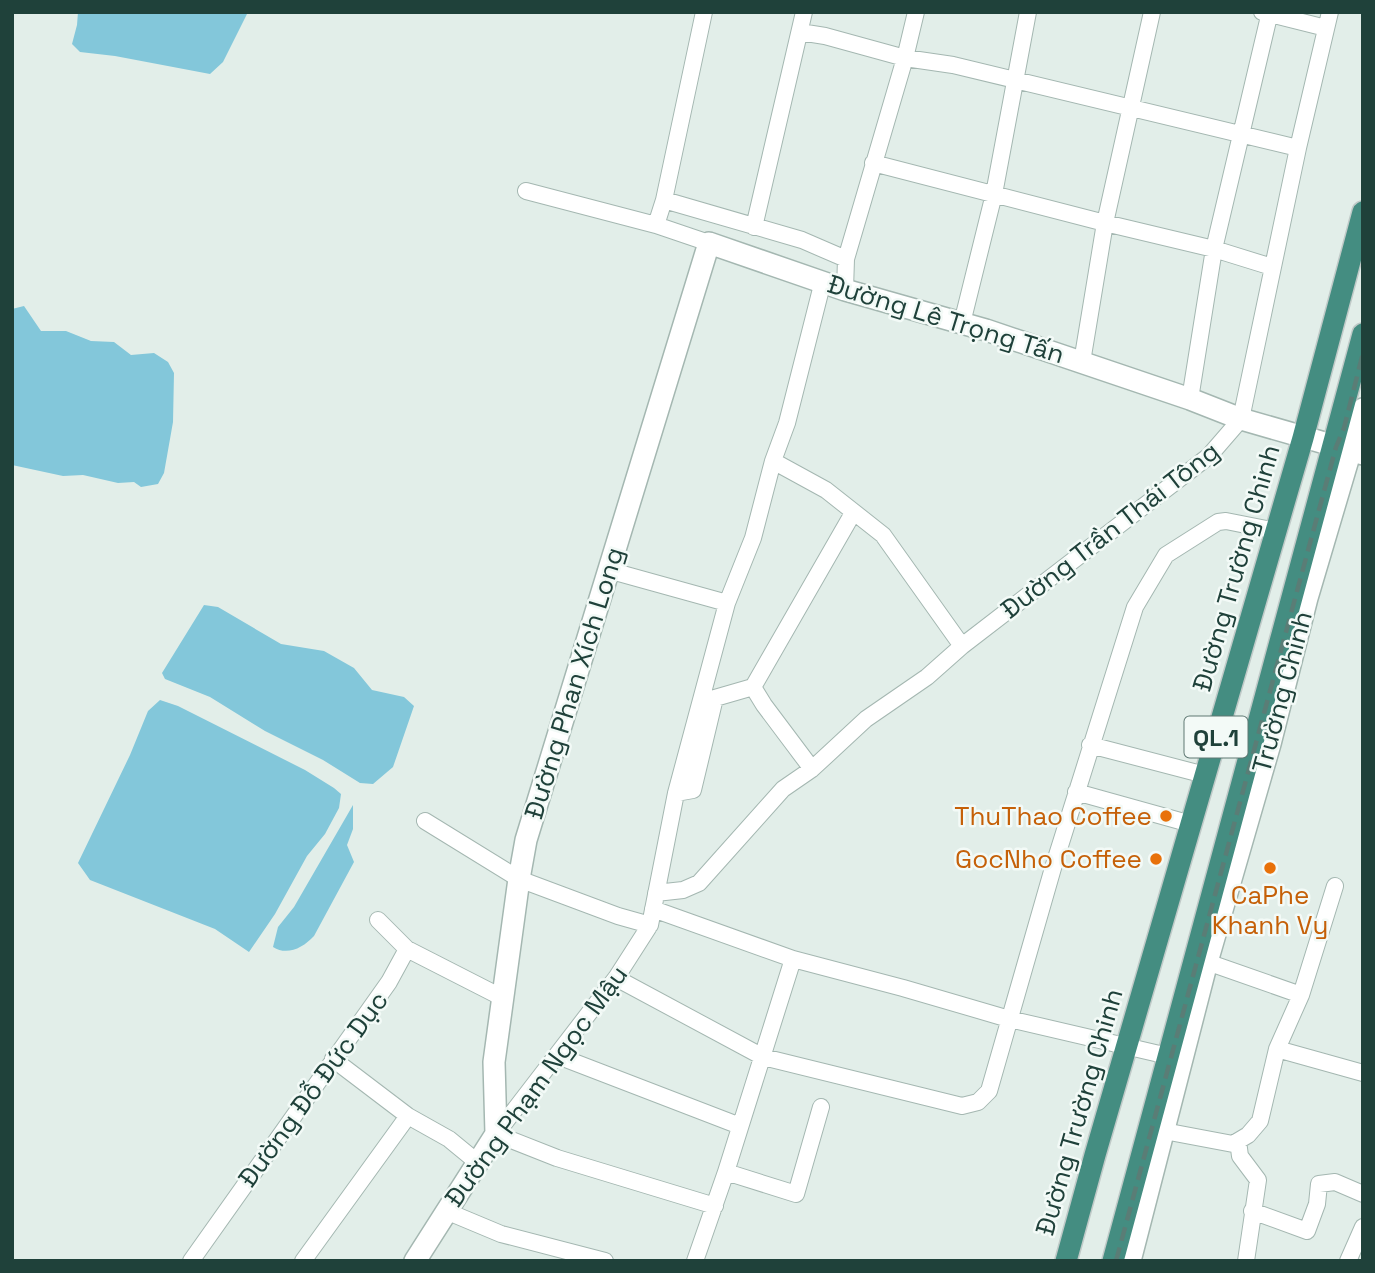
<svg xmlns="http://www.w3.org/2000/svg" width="1375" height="1273" viewBox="0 0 1375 1273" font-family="'Space Grotesk',sans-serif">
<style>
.water{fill:#83c7da}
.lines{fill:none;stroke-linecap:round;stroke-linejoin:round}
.minor-casing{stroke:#a4b7b1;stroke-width:18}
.tertiary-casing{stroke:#a4b7b1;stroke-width:24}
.trunk-casing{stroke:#c0cac8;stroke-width:24}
.minor{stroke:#fff;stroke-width:16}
.tertiary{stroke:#fff;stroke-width:21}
.trunk{stroke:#448d81;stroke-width:21}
.rail{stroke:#5a7d76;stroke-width:4.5;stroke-dasharray:14 7;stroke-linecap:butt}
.food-dot{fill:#e8710a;stroke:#f3faf7;stroke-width:2.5}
.labels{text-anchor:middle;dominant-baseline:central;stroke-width:5;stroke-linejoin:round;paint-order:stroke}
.shield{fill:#f3faf7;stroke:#5f7873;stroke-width:2}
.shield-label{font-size:24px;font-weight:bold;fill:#1f413a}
.street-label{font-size:26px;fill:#1f413a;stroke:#f3faf7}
.food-label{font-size:26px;fill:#c56008;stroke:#f3faf7;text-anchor:end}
</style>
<rect width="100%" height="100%" fill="#e2eee9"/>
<path class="water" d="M78 12H248L223 62 210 74 115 56 80 52 72 44 77 25Z
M24 306 41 331H66L91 341 114 342 131 355 154 353 168 362 174 373 173 422 164 473 158 484 141 487 134 482 118 483 83 475 63 476 12 465V309Z
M204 605 218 607 281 644 324 651 354 668 372 690 404 697 414 706 393 767 373 784 360 783 323 760 265 731 210 697 165 679 162 673Z
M160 700 178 706 305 770 334 788 341 794 339 808 325 834 307 856 275 914 249 952 215 929 90 880 78 863 130 755 148 711Z
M353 805V829L347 845 354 862 314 936C303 948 287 956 273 947L278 927 294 907Z"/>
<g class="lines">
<g class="minor-casing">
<path id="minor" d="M1262 12 1326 28
M800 32 825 36 905 58 953 65 1298 148
M873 163 1105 223 1214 249 1272 267
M526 191 656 225 709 243
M664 200 802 240 846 259
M656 225 664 200 704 12
M754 227 804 12
M845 290 846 259 905 58 916 12
M962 323 994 194 1028 12
M1082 362 1105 223 1152 12
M1190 399 1214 249 1270 12
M773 461 826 490 883 535 962 646
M608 570 727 603
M753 687 764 705 812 769
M1090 745 1205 775
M1076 792 1191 824
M676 793 693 790 715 698 753 687 853 513
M425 821 519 879 618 916 650 925
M656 893 683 890 699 883 783 789 812 769 866 719 927 677 962 646 1209 456 1241 419 1298 148 1330 12
M653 909 793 959 903 988 1009 1019 1168 1056
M407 949 503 998
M1207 962 1301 995
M616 978 763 1057 962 1106 978 1102 989 1091 1053 868 1135 607 1166 555 1218 522 1226 521 1276 531
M1277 1049 1363 1073
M558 1056 740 1126
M333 1059 408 1116 449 1139 477 1162
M1164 1131 1233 1144 1248 1135 1260 1121 1277 1049 1301 995 1335 886
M1238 1141 1240 1156 1258 1180 1246 1261
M726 1172 796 1194 821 1107
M715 1206 557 1158 496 1134 616 978 650 925 676 793 727 603 753 538 773 461 787 423 823 281
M446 1211 501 1234 605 1261
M1252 1211 1307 1231 1317 1204 1319 1184 1335 1182 1363 1194
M191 1261 389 982 407 949 378 920
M303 1261 408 1116
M695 1261 726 1172 793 959
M1348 1261 1363 1227"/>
</g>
<g class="tertiary-casing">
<path id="tertiary" d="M415 1261 496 1134 494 1062 519 879 526 840 709 243 845 290 986 330 1190 399 1241 419 1363 454
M1130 1261 1207 962 1270 744 1307 598 1363 409"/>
</g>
<g class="trunk-casing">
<path id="trunk" d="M1066 1261 1095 1155 1303 438 1363 212
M1113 1261 1363 334"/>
</g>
<use href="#minor" class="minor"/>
<use href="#tertiary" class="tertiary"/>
<use href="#trunk" class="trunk"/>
<path class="rail" d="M1116 1261 1336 447 1344 428 1363 353"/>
</g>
<g class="food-dot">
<circle cx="1166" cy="816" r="7"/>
<circle cx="1156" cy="859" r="7"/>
<circle cx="1270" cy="868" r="7"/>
</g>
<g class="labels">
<rect class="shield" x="1184.5" y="716.5" width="63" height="41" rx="5"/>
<g class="shield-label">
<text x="1216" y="737">QL.1</text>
</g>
<g class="street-label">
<text transform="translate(946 319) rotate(17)">Đường Lê Trọng Tấn</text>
<text transform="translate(1110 530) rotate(-38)">Đường Trần Thái Tông</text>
<text transform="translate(1236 568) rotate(-74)">Đường Trường Chinh</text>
<text transform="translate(574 683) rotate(-73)">Đường Phan Xích Long</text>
<text transform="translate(1282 692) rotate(-75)">Trường Chinh</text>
<text transform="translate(536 1086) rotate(-54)">Đường Phạm Ngọc Mậu</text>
<text transform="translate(313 1089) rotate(-54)">Đường Đỗ Đức Dục</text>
<text transform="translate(1079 1112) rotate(-74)">Đường Trường Chinh</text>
</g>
<g class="food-label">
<text x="1152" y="816">ThuThao Coffee</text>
<text x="1142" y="859">GocNho Coffee</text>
<text x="1270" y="895" text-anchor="middle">CaPhe<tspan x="1270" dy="30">Khanh Vy</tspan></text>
</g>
</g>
<rect width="1375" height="1273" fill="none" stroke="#1f413a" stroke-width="28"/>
</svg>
